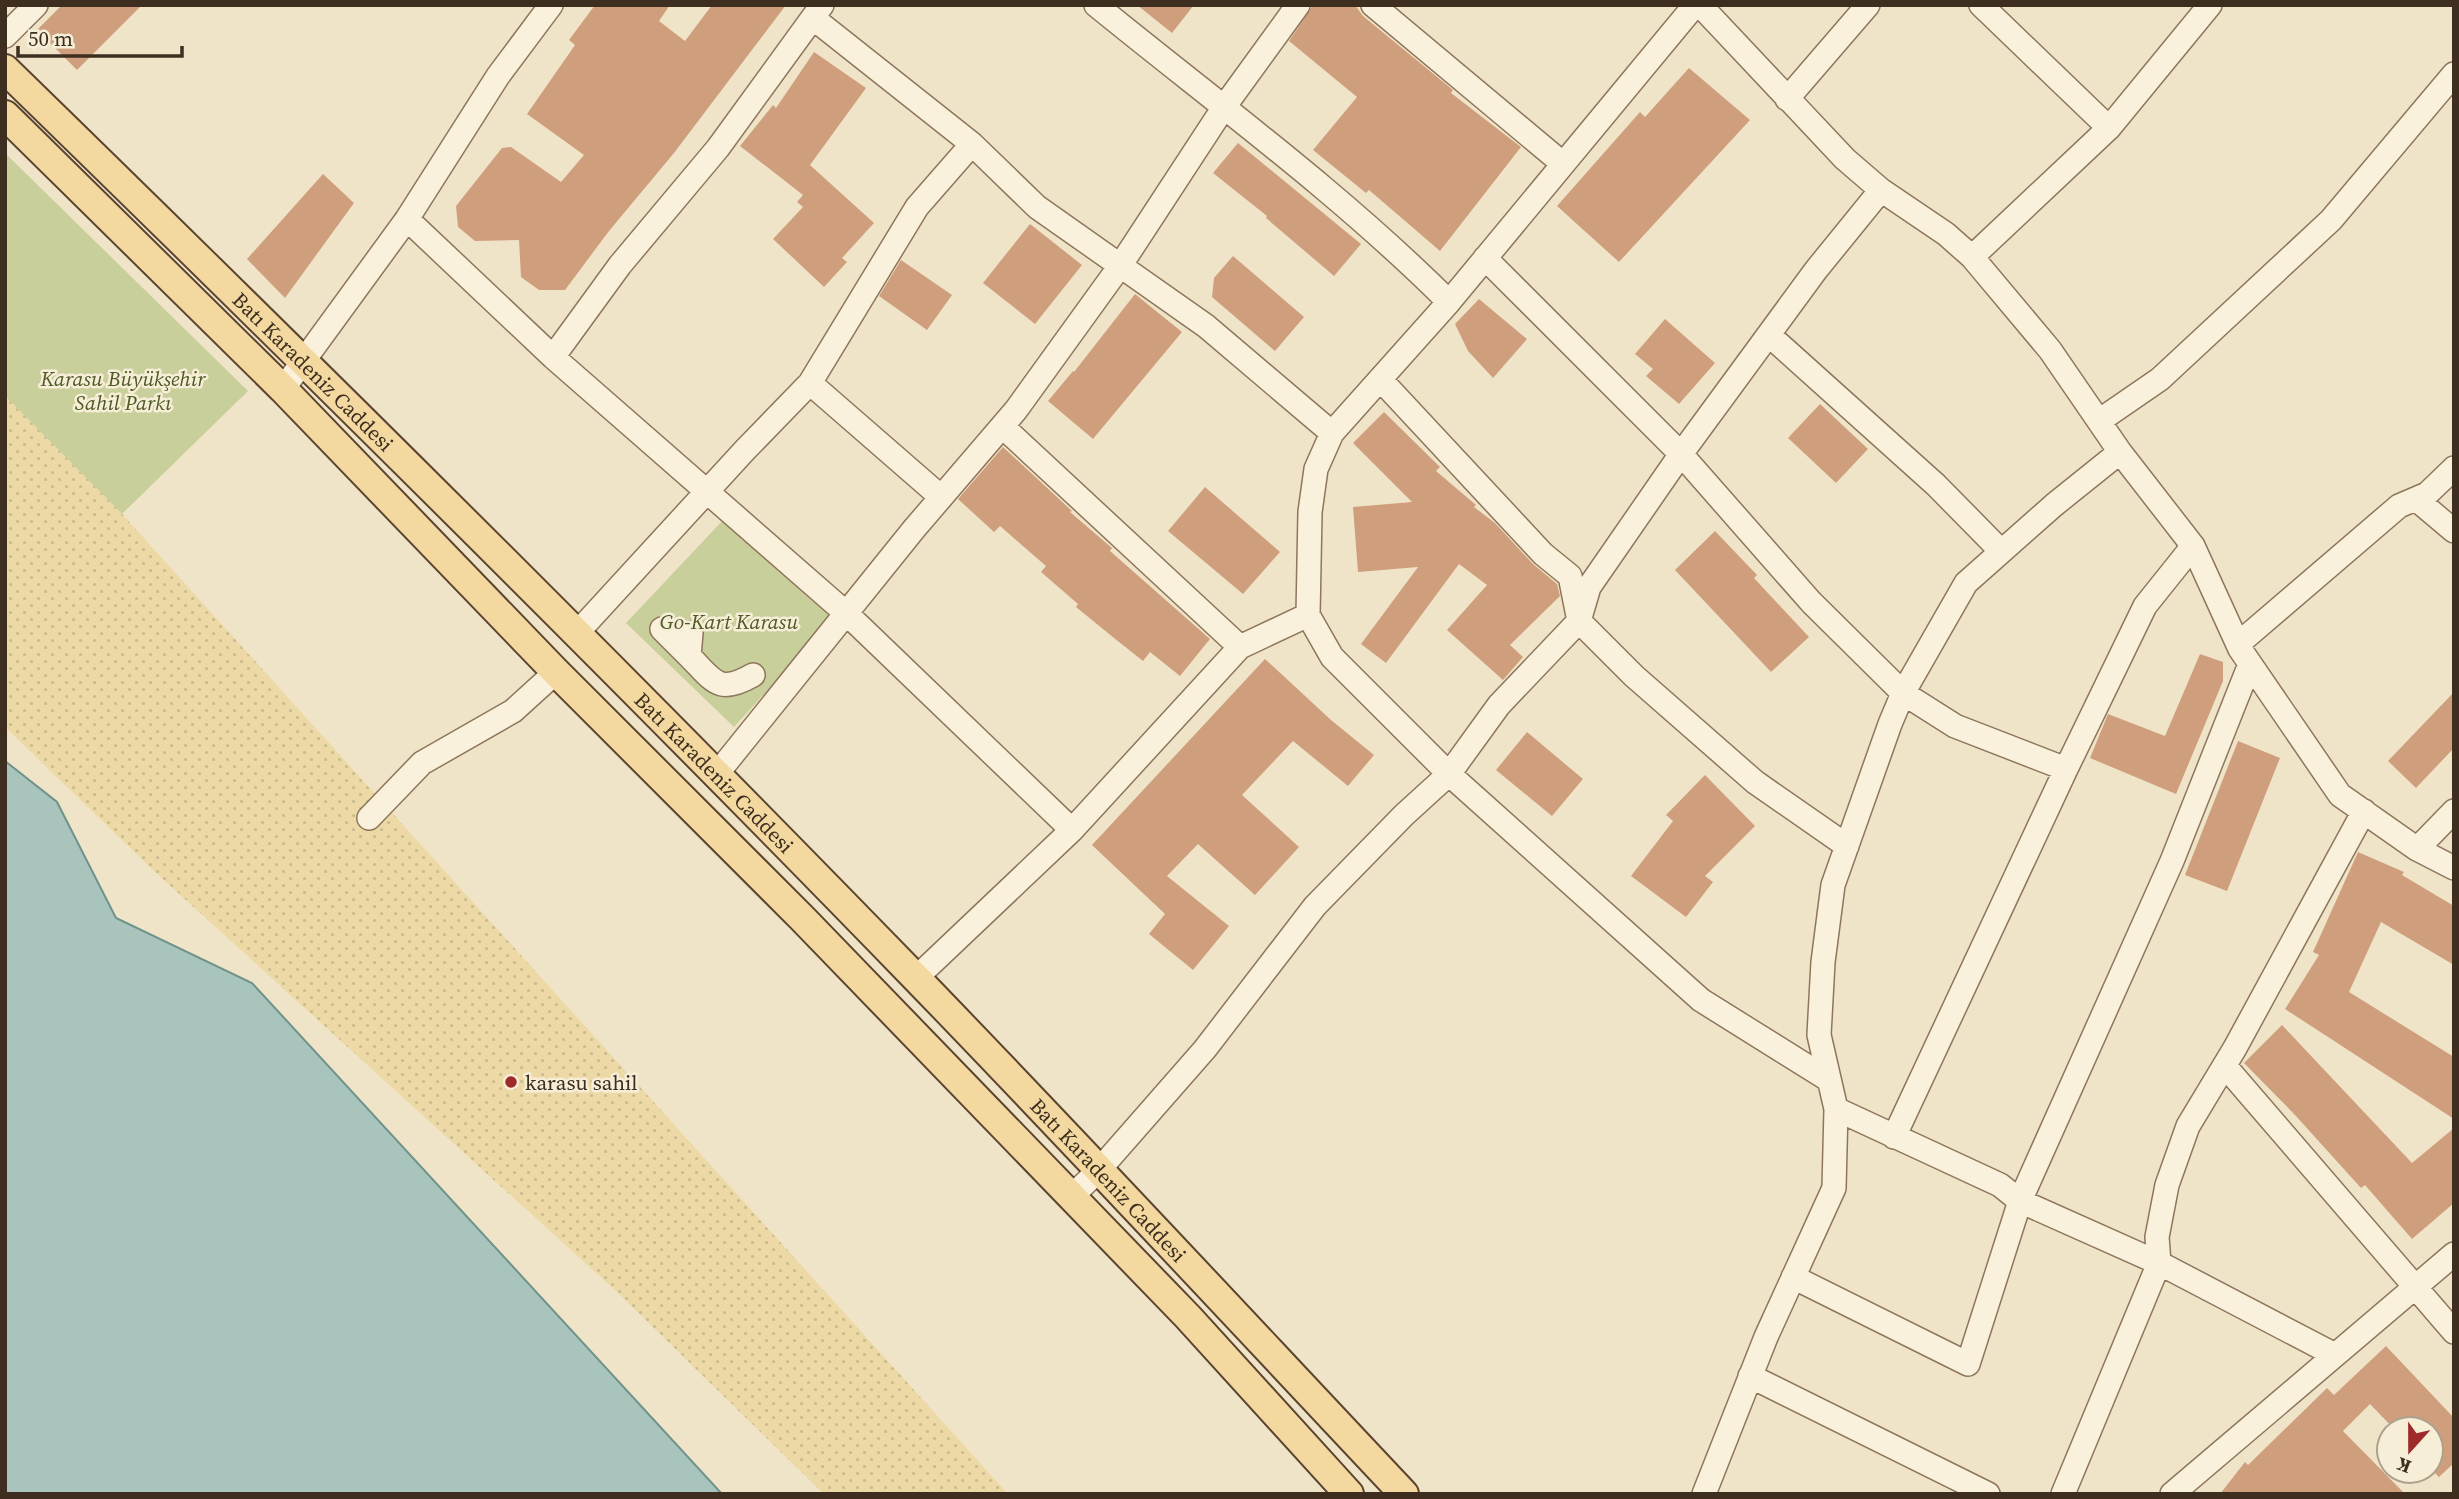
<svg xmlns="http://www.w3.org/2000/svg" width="2459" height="1499" viewBox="0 0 2459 1499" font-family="'Source Serif 4',serif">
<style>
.green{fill:#c9cf9b}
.sand{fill:url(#sand-dots)}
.water{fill:#a9c4bc;stroke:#6f938a;stroke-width:2}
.building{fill:#cf9f7d}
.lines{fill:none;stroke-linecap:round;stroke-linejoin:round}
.minor-casing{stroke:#8d765c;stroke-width:26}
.major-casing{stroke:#5b4430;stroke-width:32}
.minor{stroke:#faf1dc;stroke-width:23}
.major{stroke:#f3d9a0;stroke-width:28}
.poi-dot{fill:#9e2a2b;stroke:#f7eed8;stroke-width:2.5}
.labels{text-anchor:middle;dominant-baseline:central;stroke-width:5;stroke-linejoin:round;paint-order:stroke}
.street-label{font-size:21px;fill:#3d2e20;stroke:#f7eed8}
.park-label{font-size:21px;font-style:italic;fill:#4d5a26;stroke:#f7eed8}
.poi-label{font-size:21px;fill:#3d2e20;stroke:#f7eed8;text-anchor:start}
</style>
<defs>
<pattern id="sand-dots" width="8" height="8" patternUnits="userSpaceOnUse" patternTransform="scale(1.75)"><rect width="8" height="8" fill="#ecd9a5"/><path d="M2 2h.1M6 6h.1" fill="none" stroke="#cbbb8e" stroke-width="1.8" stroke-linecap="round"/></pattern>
</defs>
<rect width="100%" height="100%" fill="#f0e4c8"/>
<path class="green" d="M5 153 248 391 122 514 5 396Z
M725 518 834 618 734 727 626 623Z"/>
<path class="sand" d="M5 396 122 514 1008 1494H824L616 1291 155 872 5 727Z"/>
<path class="water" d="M5 761 57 802 116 918 252 983 722 1494H5Z"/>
<path class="building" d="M62 5H142L77 70 37 30Z
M595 5H670L659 21 685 41 712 5H786L674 153 609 231 565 290H539L521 277 519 240 475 241 458 227 456 206 502 148 511 147 561 182 584 155 527 114 575 45 569 40Z
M1137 5H1194L1172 33Z
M1313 5H1355L1363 16 1453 90 1451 93 1521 147 1440 251 1369 190 1366 193 1313 150 1357 97 1289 41Z
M814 52 866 88 810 165 874 223 842 258 847 262 824 287 773 239 803 207 797 202 803 195 740 146 773 105 776 108Z
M1689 68 1750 120 1619 262 1557 206 1640 112 1645 117Z
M1238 143 1361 244 1334 276 1266 218 1267 216 1213 173Z
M323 174 354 203 285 298 247 259Z
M1030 224 1082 265 1035 324 983 283Z
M1233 256 1304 317 1275 351 1212 297 1214 278Z
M901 260 952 295 927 330 879 296Z
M1135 294 1182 332 1093 439 1048 401 1073 371 1074 372Z
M1479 299 1527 339 1493 378 1468 351 1455 324Z
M1665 319 1715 363 1679 404 1646 376 1653 369 1635 354Z
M1820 404 1868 449 1836 483 1788 438Z
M1384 412 1440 467 1436 471 1476 505 1474 507 1495 523 1533 564 1557 584 1560 596 1510 645 1523 657 1503 680 1447 630 1487 585 1459 564 1386 663 1361 644 1418 567 1358 572 1353 507 1412 502 1353 443Z
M1003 447 1072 511 1070 512 1112 548 1110 551 1210 639 1180 676 1150 652 1143 661 1114 638 1076 607 1078 604 1041 572 1046 566 1000 526 994 532 958 499Z
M1205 487 1280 552 1243 594 1168 531Z
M1715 531 1757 575 1754 578 1809 637 1771 672 1675 570Z
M2200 654 2223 662V681L2176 794 2090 758 2108 714 2165 736Z
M1265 659 1331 720 1374 755 1348 786 1293 741 1242 795 1299 847 1255 895 1198 844 1167 876 1229 926 1193 970 1149 934 1165 914 1092 845Z
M2454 692V748L2416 788 2388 761Z
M1527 732 1583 779 1552 816 1496 770Z
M2238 741 2280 758 2227 891 2185 875Z
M1705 775 1755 826 1705 876 1713 882 1686 917 1631 876 1673 821 1666 815Z
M2358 852 2404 872 2402 875 2454 906V965L2381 922 2349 992 2454 1057V1119L2285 1009 2319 955 2313 952Z
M2282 1025 2412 1163 2454 1128V1203L2412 1239 2365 1185 2361 1188 2295 1115 2244 1063Z
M2386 1346 2454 1418V1463L2439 1477 2431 1469V1429H2394L2370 1404 2343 1431 2405 1494H2220L2245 1462 2248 1465 2327 1388 2334 1395Z"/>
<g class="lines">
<g class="minor-casing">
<path id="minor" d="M1096 5C1215 102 1340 193 1449 302
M1373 5 1562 163
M1695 5 1449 302 1332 433 1316 469 1310 512 1308 615 1332 657 1449 774 1701 1000 1829 1080
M1700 5 1845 159 1881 190 1946 234 1972 257 2050 350 2120 452 2054 505 1966 583 1903 693 1890 724 1833 885 1823 962 1819 1035 1836 1109 1834 1188 1766 1337 1704 1494
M1981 5 2109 128
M813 18 972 144 1037 207 1206 326 1332 433
M5 36 36 5
M1787 99 1868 5
M407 219 553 357 847 614 1072 830
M1972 257 2109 128 2210 5
M1485 258 1681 454 1811 602 1903 693 1955 726 2066 769
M1769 335 1936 485 2001 551
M553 357 620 265 718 148 822 5
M1380 379 1543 554 1570 576 1579 621 1634 676 1755 782 1847 846
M810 383 917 207 972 144
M283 389 407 219 498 76 551 5
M2099 421 2160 379 2331 220 2454 74
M1002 426 1240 647
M2120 452 2193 546 2240 649 2340 795 2417 849 2454 868
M2416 499 2454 531
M662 629 689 656
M577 633 745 450 810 383 941 497
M691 633 689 656C714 681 718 695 753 675
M2238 644 2399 506 2427 494 2454 468
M716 775 914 529 1016 410 1120 266 1224 107 1298 5
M369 818 422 763 513 711 556 672
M2417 849 2454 811
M916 978 1072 830 1240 647 1308 615
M2225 1066 2454 1332
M1836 1109 2000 1185 2020 1201 2159 1263 2335 1355
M1894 1137 2066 769 2145 606 2193 546
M1072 1196 1099 1170 1205 1049 1315 906 1404 815 1449 774 1499 705 1579 621 1589 587 1681 454 1816 270 1881 190
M1793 1277 1968 1364 2020 1201 2172 861 2250 664
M1750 1376 1988 1494
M2063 1494 2159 1263 2157 1237 2167 1185 2188 1126 2235 1048 2364 811
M2172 1494 2454 1254"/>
</g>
<g class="major-casing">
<g id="major">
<path id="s1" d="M5 69C312 368 616 669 914 976 1080 1147 1241 1321 1404 1494"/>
<path d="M5 115 283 389 556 672 802 918 1188 1317 1349 1494"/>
</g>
</g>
<use href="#minor" class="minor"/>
<use href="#major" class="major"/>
</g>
<circle class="poi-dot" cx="511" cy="1082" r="7"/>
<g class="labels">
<g class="street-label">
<text stroke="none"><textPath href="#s1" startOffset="432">Batı Karadeniz Caddesi</textPath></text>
<text stroke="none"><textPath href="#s1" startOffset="999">Batı Karadeniz Caddesi</textPath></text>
<text stroke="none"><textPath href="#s1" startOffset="1566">Batı Karadeniz Caddesi</textPath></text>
</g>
<g class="park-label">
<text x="123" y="378">Karasu Büyükşehir<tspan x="123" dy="24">Sahil Parkı</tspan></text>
<text x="729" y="621">Go-Kart Karasu</text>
</g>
<g class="poi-label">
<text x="525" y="1082">karasu sahil</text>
</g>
</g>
<rect width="2459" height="1499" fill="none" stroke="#3d2e20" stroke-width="14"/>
<g transform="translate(2410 1450) rotate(201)"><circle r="33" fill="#f7eed8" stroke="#ada18e" stroke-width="2"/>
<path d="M0-5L12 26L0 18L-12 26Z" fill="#9e2a2b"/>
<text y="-10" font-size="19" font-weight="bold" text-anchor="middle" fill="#3d2e20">K</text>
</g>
<path d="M18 46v10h164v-10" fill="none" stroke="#3d2e20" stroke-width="3.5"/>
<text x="28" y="46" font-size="21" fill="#3d2e20" stroke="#f7eed8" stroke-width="5" paint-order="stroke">50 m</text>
</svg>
